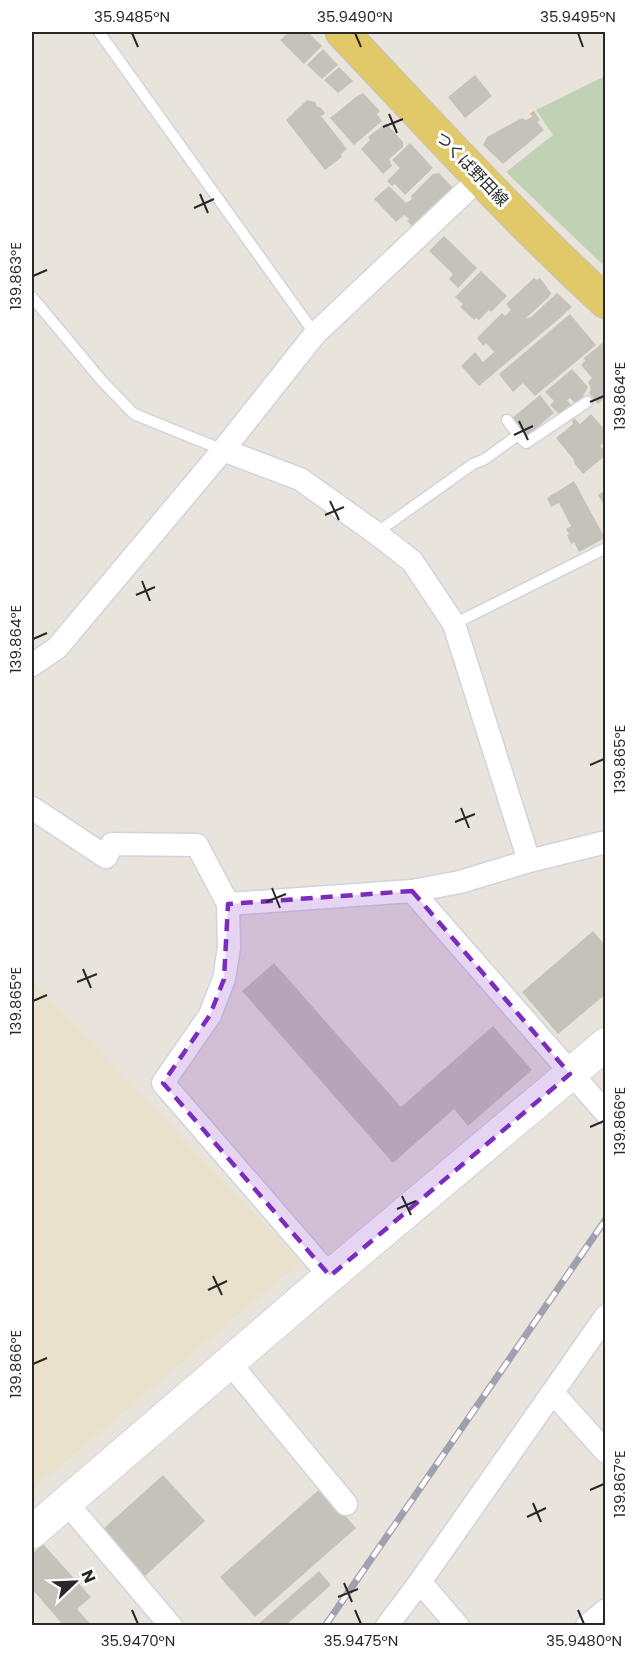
<svg xmlns="http://www.w3.org/2000/svg" width="637" height="1657" viewBox="0 0 637 1657" font-family="Poppins,'Noto Sans JP',sans-serif">
<style>
.education{fill:#e9e1cc}
.cemetery{fill:#c1d1b4}
.building{fill:#c5c2ba}
.lines{fill:none;stroke-linecap:round;stroke-linejoin:round}
.lane-casing{stroke:#d1d3e0;stroke-width:13}
.street-casing{stroke:#d1d3e0;stroke-width:25}
.secondary-casing{stroke:#d1d3e0;stroke-width:34}
.primary-casing{stroke:#c3c3c3;stroke-width:35}
.lane{stroke:#fff;stroke-width:10}
.street{stroke:#fff;stroke-width:22}
.secondary{stroke:#fff;stroke-width:32}
.primary{stroke:#e1c969;stroke-width:33}
.rail-casing{stroke:#9fa1b1;stroke-width:7}
.rail{stroke:#fff;stroke-width:4.5;stroke-dasharray:14;stroke-linecap:butt}
.marked{fill:#7b2cbf;fill-opacity:0.2;stroke:#7b2cbf;stroke-width:4.5;stroke-dasharray:12 8;stroke-linejoin:round}
.ticks{fill:none;stroke:#282828;stroke-width:2}
.labels{text-anchor:middle;dominant-baseline:central;stroke-width:6;stroke-linejoin:round;paint-order:stroke}
.street-label{font-size:16px;fill:#282828;stroke:#fff}
.neatline{fill:none;stroke:#282828;stroke-width:2}
.ticks-label{font-size:15px;text-anchor:middle;fill:#282828}
</style>
<rect width="100%" height="100%" fill="#e9e4db"/>
<path class="education" d="M32 980 300 1262 32 1490Z"/>
<path class="cemetery" d="M605 76V267L506 172 553 135 536 110Z"/>
<path class="building" d="M289 32H308L322 46 304 64 280 40Z
M323 49 338 65 322 79 307 65Z
M339 67 353 81 338 93 324 80Z
M475 75 492 96 465 118 448 97Z
M363 93 380 111 377 114 382 121 354 145 330 118 356 97Z
M307 100 315 102 317 107H320L325 113 321 116 347 149 341 154 342 157 325 170 286 120Z
M534 111 540 120 537 122 544 130 503 164 483 145 487 137 522 118 526 120 532 117 530 113Z
M386 123 403 142V147L389 159 392 166 383 174 361 149 370 140 368 137Z
M410 143 433 168 405 195 395 184 392 186 387 181 400 168 392 160Z
M439 173 457 192 416 230 407 221 409 219 404 215 396 222 374 199 389 186 406 203 412 199 411 196 433 174Z
M444 236 477 268 458 288 449 279 453 274 429 251Z
M481 271 507 296 491 312 489 310 479 320 476 318 474 320 460 307 463 304 455 297Z
M534 278 537 280 540 278 551 293 549 297 525 319 531 317 557 293 572 307 560 318 479 386 461 366 475 352 483 362 494 352 486 343 483 346 477 338 502 313 505 316 511 310 506 304Z
M570 314 596 345 535 396 523 383 513 392 499 374Z
M606 340V371L603 373 606 377V396L598 404 589 393 591 389 588 382 592 378 581 365 585 361 584 358Z
M572 369 588 387 582 398 575 403 570 398 567 400 572 406 559 414 550 405 554 401 545 392Z
M540 395 554 413 527 436 512 418Z
M591 414 606 431V441L600 446 606 452V455L583 474 574 463V460L556 438 573 424 572 420 575 419 580 424Z
M574 481 605 538 579 552 574 542 571 544 567 535 569 534 566 529 571 526 559 503 551 507 547 498Z
M606 490V508L598 495Z
M593 931 606 946V994L558 1034 522 992Z
M274 963 401 1107 493 1026 532 1070 468 1126 454 1109 393 1163 242 991Z
M163 1475 205 1521 145 1576 103 1529Z
M321 1488 356 1528 255 1617 220 1577Z
M43 1544 91 1597 77 1609 92 1626H64L32 1589V1554Z
M319 1571 331 1585 285 1626H256Z"/>
<g class="lines">
<g class="lane-casing">
<path id="lane" d="M99 32 315 334
M32 297 102 381 134 414 223 450
M507 420 518 435
M376 533 473 464 485 459 518 435 526 443 587 402
M454 624 606 548"/>
</g>
<g class="street-casing">
<path id="street" d="M223 450 300 479 376 533 412 561 454 624 529 861
M32 665 57 648 223 450 315 334 480 178
M32 808 106 857 112 844 197 845 228 904 229 948 224 979 210 1015 163 1083 330 1276
M412 891 606 1113
M228 904 412 891 460 882 529 861 606 842
M229 1362 346 1504
M553 1393 606 1452
M66 1502 171 1626
M420 1582 458 1626
M387 1626 420 1582 606 1316
M587 1626 606 1610"/>
</g>
<g class="secondary-casing">
<path id="secondary" d="M32 1532 330 1276 606 1044"/>
</g>
<g class="primary-casing">
<path id="primary" d="M342 32C428 123 513 217 606 302"/>
</g>
<use href="#lane" class="lane"/>
<use href="#street" class="street"/>
<use href="#secondary" class="secondary"/>
<use href="#primary" class="primary"/>
<g class="rail-casing">
<path id="rail" d="M325 1626 606 1219"/>
</g>
<use href="#rail" class="rail"/>
</g>
<path class="marked" d="M412 891 570 1074 330 1276 163 1083 210 1015 224 979 228 904Z"/>
<path class="ticks" d="M132 33 138 47M355 33 361 47M578 33 583 47M389 114 397 133M383 127 403 119M200 194 208 213M194 208 214 199M33 276 47 270M590 402 604 396M519 421 528 440M514 435 533 426M330 501 339 520M325 515 344 507M142 581 150 601M136 595 155 587M33 639 47 633M590 765 604 759M461 808 469 828M455 822 475 814M272 888 280 908M266 902 286 894M83 969 91 988M77 982 97 974M33 1001 47 995M590 1127 604 1121M402 1196 411 1215M397 1209 416 1201M213 1276 222 1295M208 1290 227 1281M33 1364 47 1358M590 1490 604 1484M533 1503 541 1522M527 1517 546 1508M344 1583 352 1602M338 1597 358 1589M132 1610 138 1624M355 1610 361 1624M578 1610 584 1624"/>
<g class="labels">
<g class="street-label">
<text transform="translate(472 169) rotate(46)">つくば野田線</text>
</g>
</g>
<rect width="637" height="1657" fill="none" stroke="#ffffff" stroke-width="66"/>
<g transform="translate(75 1582) rotate(67)" stroke="#ffffff" stroke-width="4.5" paint-order="stroke">
<path d="M0-4.5L10 22L0 15L-10 22Z" fill="#282828"/>
<text y="-9" font-size="16" font-weight="bold" text-anchor="middle" fill="#282828">N</text>
</g>
<rect x="33" y="33" width="571" height="1591" class="neatline"/>
<g class="ticks-label">
<text x="132" y="22">35.9485°N</text>
<text x="355" y="22">35.9490°N</text>
<text x="578" y="22">35.9495°N</text>
<text transform="translate(16 276) rotate(-90)" y="5">139.863°E</text>
<text transform="translate(620 396) rotate(-90)" y="5">139.864°E</text>
<text transform="translate(16 639) rotate(-90)" y="5">139.864°E</text>
<text transform="translate(620 759) rotate(-90)" y="5">139.865°E</text>
<text transform="translate(16 1001) rotate(-90)" y="5">139.865°E</text>
<text transform="translate(620 1121) rotate(-90)" y="5">139.866°E</text>
<text transform="translate(16 1364) rotate(-90)" y="5">139.866°E</text>
<text transform="translate(620 1484) rotate(-90)" y="5">139.867°E</text>
<text x="138" y="1646">35.9470°N</text>
<text x="361" y="1646">35.9475°N</text>
<text x="584" y="1646">35.9480°N</text>
</g>
</svg>
